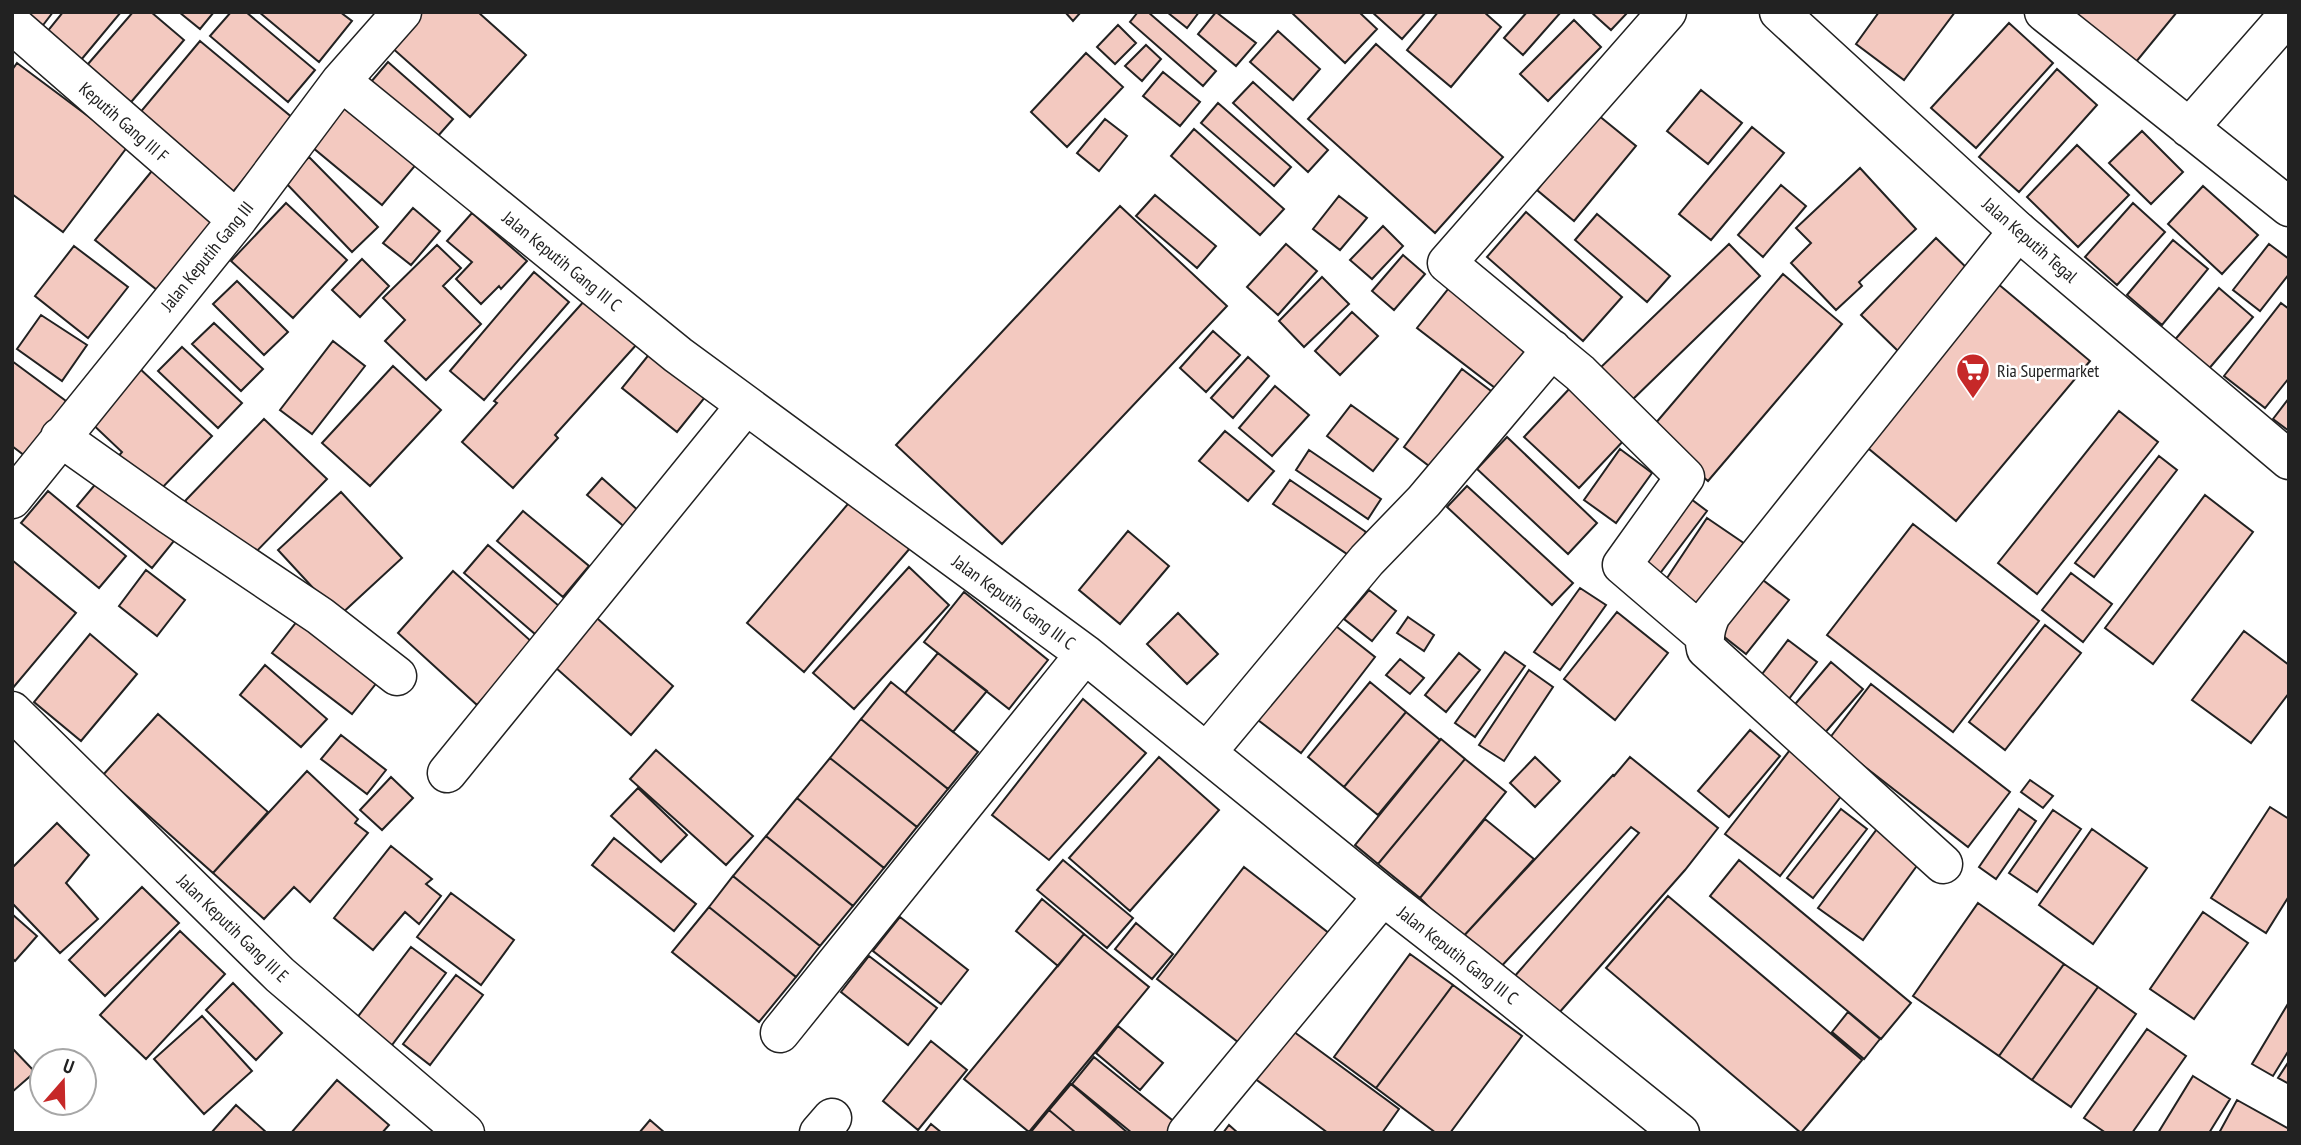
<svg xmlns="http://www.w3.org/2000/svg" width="2301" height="1145" viewBox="0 0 2301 1145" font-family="'PT Sans Narrow',sans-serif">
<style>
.building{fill:#f3c9c0;stroke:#222;stroke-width:2}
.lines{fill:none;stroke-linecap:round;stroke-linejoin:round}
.minor-casing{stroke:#222;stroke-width:41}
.major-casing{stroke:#222;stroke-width:41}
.minor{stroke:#fff;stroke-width:38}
.major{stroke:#fff;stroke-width:38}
.labels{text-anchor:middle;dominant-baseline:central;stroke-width:5;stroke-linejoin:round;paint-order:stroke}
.street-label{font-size:18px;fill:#222;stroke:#fff}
.poi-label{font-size:18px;fill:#222;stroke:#fff;text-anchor:start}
</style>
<rect width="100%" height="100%" fill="#fff"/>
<path class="building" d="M12 12H53L34 37Z
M63 12H121L76 66 42 38Z
M133 12H151L184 40 126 108 82 71Z
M179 12H214L200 29Z
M231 12H246L315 70 288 102 210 36Z
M259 12H340L352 21 319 62Z
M421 12H478L526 55 470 117 390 46Z
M1065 12H1081L1073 21Z
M1138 12H1148L1216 71 1203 86 1130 22Z
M1167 12H1199L1187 28Z
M1216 12 1256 43 1236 66 1198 34Z
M1291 12H1359L1377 29 1345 63Z
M1372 12H1426L1402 39Z
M1438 12H1484L1501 27 1451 87 1407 50Z
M1527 12H1561L1523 55 1504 38Z
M1591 12H1628L1611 30Z
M1879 12H1955L1904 80 1856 44Z
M2079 12H2177L2131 68 2073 20Z
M1574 20 1601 47 1548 101 1520 74Z
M2009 23 2053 63 1976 148 1931 108Z
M1118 25 1136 43 1115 64 1097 47Z
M1278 31 1320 69 1293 100 1250 62Z
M200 41 294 119 232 193 138 115Z
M1376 44 1503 157 1435 233 1308 119Z
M1146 45 1161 59 1142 81 1125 66Z
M1086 53 1123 87 1067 147 1031 112Z
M388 62 453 119 430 145 365 89Z
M17 63 128 146 63 232 12 194V70Z
M2057 69 2097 105 2019 192 1979 157Z
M1163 72 1200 102 1180 126 1143 96Z
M1253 82 1328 150 1308 172 1233 103Z
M1701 90 1742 123 1708 164 1667 131Z
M342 98 419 161 382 205 306 142Z
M1218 103 1291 167 1274 186 1201 123Z
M1598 115 1636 146 1574 221 1537 190Z
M1105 119 1127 136 1099 171 1077 153Z
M1752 127 1784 153 1711 240 1679 214Z
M1194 129 1284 209 1260 235 1171 156Z
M2142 131 2183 172 2151 204 2109 163Z
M2077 145 2129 195 2078 247 2027 197Z
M309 157 378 227 352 252 284 181Z
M156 166 217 216 157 290 95 240Z
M1860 168 1916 229 1859 282 1862 286 1836 310 1791 263 1811 243 1796 228Z
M1781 185 1806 206 1763 257 1738 235Z
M2203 186 2258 235 2222 274 2168 224Z
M1155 195 1216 246 1197 268 1136 216Z
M1339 196 1367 218 1340 250 1313 229Z
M286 203 347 260 293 318 231 261Z
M2133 203 2165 232 2117 285 2085 257Z
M1120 206 1227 306 1002 544 896 445Z
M413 208 440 231 411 265 383 243Z
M1526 212 1622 297 1583 341 1487 257Z
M472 213 527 261 501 289 499 286 481 304 456 279 472 262 447 241Z
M1597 214 1670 276 1647 302 1575 240Z
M1383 226 1403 246 1372 279 1350 260Z
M1936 238 1973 274 1898 351 1861 315Z
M2173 240 2208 269 2162 325 2127 295Z
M1286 244 1317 271 1278 315 1247 287Z
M1729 244 1760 276 1630 402 1598 370Z
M2269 244 2289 259V274L2260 311 2233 290Z
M437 245 461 268 443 286 481 324 426 380 385 341 405 320 383 298Z
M74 246 128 287 88 338 35 296Z
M1403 255 1425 274 1394 310 1372 291Z
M362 259 389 286 360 317 332 290Z
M534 272 569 302 484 400 450 371Z
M1783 274 1842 324 1708 481 1649 431Z
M1322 277 1349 304 1304 347 1279 321Z
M1991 278 2090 361 1956 521 1857 439Z
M237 281 288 332 264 355 213 304Z
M1449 288 1535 354 1503 394 1417 328Z
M2219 288 2253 317 2207 371 2173 342Z
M586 299 637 344 555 435 558 438 513 488 462 442 497 403 494 401Z
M2281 303 2289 309V378L2265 408 2224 376Z
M1352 312 1378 336 1340 375 1315 351Z
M41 315 87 345 62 381 17 349Z
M214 323 263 369 241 391 192 344Z
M1213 331 1240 355 1206 392 1180 368Z
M333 341 365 366 312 434 280 410Z
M182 347 242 403 218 428 158 371Z
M655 347 710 391 677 432 622 388Z
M1248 357 1269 376 1233 418 1211 398Z
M12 361 66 401 29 459 12 446Z
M393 366 441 410 370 486 322 443Z
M138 367 212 436 161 489 117 458 122 452 87 419Z
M1462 369 1495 394 1437 472 1404 447Z
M1275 386 1309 415 1272 456 1239 428Z
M1571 387 1626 438 1579 488 1524 437Z
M2289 398V431L2273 419Z
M1351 405 1398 439 1373 471 1327 436Z
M2119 411 2158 442 2037 594 1998 563Z
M264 419 327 479 247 561 185 501Z
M1225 431 1274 471 1248 501 1199 461Z
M1507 437 1597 523 1568 554 1477 469Z
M1620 449 1652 473 1616 523 1584 500Z
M1309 450 1381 499 1368 519 1296 470Z
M2159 456 2177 470 2094 577 2075 563Z
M104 474 178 536 152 568 77 506Z
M602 478 641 513 627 529 587 495Z
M1290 480 1366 532 1350 556 1273 504Z
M1467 486 1573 583 1552 605 1447 507Z
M48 491 126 556 99 588 21 523Z
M341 492 402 558 339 616 278 550Z
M1683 493 1707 511 1652 584 1626 563Z
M2205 495 2253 532 2153 664 2105 628Z
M853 498 911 547 804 672 747 623Z
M523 511 589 566 563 597 497 541Z
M1707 518 1751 548 1699 624 1661 587Z
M1913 524 2039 621 1953 732 1827 635Z
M1128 531 1169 566 1120 624 1079 590Z
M488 545 559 606 535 634 464 573Z
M12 560 76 613 12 689Z
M909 567 949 605 854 709 813 673Z
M146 570 185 600 157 636 119 606Z
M453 571 533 643 477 705 398 633Z
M2071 573 2112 604 2083 642 2042 610Z
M1755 574 1789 600 1746 654 1713 628Z
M1580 588 1606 605 1560 670 1534 652Z
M1369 590 1396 611 1372 641 1344 619Z
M964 592 1048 660 1009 709 924 642Z
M589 611 673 686 631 735 546 659Z
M1617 612 1668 653 1615 720 1564 679Z
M1178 613 1218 654 1187 684 1147 644Z
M302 615 382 676 352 714 272 653Z
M1408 617 1434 635 1424 651 1397 633Z
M1332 623 1375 657 1301 753 1258 720Z
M2045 625 2081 653 2005 750 1969 722Z
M2244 631 2289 665V693L2251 743 2192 700Z
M90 634 137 674 81 741 34 702Z
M1788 640 1817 662 1785 704 1756 682Z
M1505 652 1525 666 1475 737 1455 723Z
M938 653 987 691 953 732 905 693Z
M1459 653 1480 670 1446 712 1425 695Z
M1400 659 1424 678 1410 694 1386 675Z
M1831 662 1863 689 1816 743 1785 716Z
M265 665 327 719 301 747 240 695Z
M1529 670 1553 687 1504 761 1479 745Z
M891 682 978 752 948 789 861 719Z
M1370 682 1406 712 1344 787 1308 757Z
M1871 684 2010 792 1968 847 1829 739Z
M1083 699 1146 753 1049 860 992 815Z
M1406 712 1440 740 1378 815 1344 787Z
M158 714 268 812 213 873 103 775Z
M861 719 948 789 917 827 830 758Z
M1750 730 1780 756 1729 817 1698 791Z
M341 735 386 770 367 794 321 759Z
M1441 739 1465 759 1378 864 1355 845Z
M656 750 753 836 726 865 630 779Z
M1790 750 1845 791 1780 876 1725 834Z
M1159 757 1219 810 1130 911 1069 858Z
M1535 757 1560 781 1535 807 1510 783Z
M1630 757 1718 828 1685 870 1558 1014 1514 977 1639 833 1631 827 1497 971 1461 939 1613 775 1614 776Z
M830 758 917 827 884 868 797 798Z
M1465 759 1506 792 1420 898 1378 864Z
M307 771 358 819 355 823 368 833 310 902 294 887 264 919 213 873Z
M391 777 413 798 382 830 360 810Z
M2030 780 2053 796 2043 808 2021 792Z
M638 788 687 835 661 862 611 816Z
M797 798 884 868 853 906 766 836Z
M2270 807 2289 819V896L2266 933 2211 898Z
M1841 809 1867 829 1813 898 1787 878Z
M2019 809 2036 821 1996 879 1979 867Z
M2053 810 2081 829 2037 892 2009 873Z
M1485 819 1534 859 1461 939 1420 898Z
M57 823 89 855 66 883 98 919 60 953 12 903V868Z
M1880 825 1924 856 1863 940 1818 908Z
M2092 829 2147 868 2093 944 2039 905Z
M766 836 853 906 820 946 733 876Z
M614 838 696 904 674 931 592 865Z
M391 846 432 879 426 884 441 896 419 924 405 912 373 950 334 918Z
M1063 860 1133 918 1107 948 1037 890Z
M1739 860 1911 1003 1881 1039 1710 896Z
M1244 867 1330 934 1243 1046 1157 979Z
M733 876 820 946 796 977 709 907Z
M142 887 179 923 105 996 69 960Z
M451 893 514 940 481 985 417 937Z
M1668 896 1862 1060 1801 1133 1606 968Z
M1042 899 1084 934 1058 966 1016 931Z
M1978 903 2064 964 1999 1056 1913 996Z
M709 907 796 977 759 1022 672 952Z
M2203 912 2248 943 2194 1019 2150 989Z
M12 914 37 936 15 961 12 958Z
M900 917 968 970 941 1004 873 951Z
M1136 923 1173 954 1152 979 1115 949Z
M180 931 225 974 146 1059 100 1015Z
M1084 934 1149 987 1029 1132 964 1079Z
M411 947 446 973 386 1053 350 1027Z
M1410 954 1453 985 1376 1088 1334 1057Z
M869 956 937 1008 908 1045 841 992Z
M2064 964 2098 987 2032 1080 1999 1056Z
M456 975 483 995 430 1065 403 1044Z
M233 983 282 1033 256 1060 206 1010Z
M1453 985 1522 1036 1450 1133H1436L1376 1088Z
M2098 987 2136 1014 2071 1107 2032 1080Z
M2289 1002V1050L2273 1076 2252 1064Z
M1848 1012 1880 1039 1864 1059 1832 1032Z
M202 1016 252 1071 204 1114 154 1059Z
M1118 1026 1163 1063 1140 1090 1096 1053Z
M1286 1026 1399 1109 1382 1133H1328L1250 1075Z
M2147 1029 2186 1056 2132 1133H2106L2084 1118Z
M931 1041 967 1070 918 1130 883 1101Z
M12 1048 35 1072 12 1092Z
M1094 1057 1177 1124 1170 1133H1132L1072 1084Z
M2289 1061V1084L2278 1078Z
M2193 1076 2230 1099 2209 1133H2158Z
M337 1080 389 1125 382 1133H291Z
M1071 1084 1128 1133H1076L1049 1110Z
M2237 1100 2289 1129V1133H2219Z
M236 1105 267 1133H211Z
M1049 1110 1076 1133H1030Z
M650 1120 665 1133H639Z
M931 1124 942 1133H924Z
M1229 1125 1238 1133H1223Z"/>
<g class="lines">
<g class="minor-casing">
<path id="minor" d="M1667 12 1447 263 1580 373 1685 477 1622 565 1705 636
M2044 12 2289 207
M12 24 237 220
M341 81 678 355 1085 654 1383 896 1469 963 1680 1133
M2189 128 2289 14
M60 437 170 515 320 616 397 676
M12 499 237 220 341 81 402 12
M12 711 280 975 465 1133
M1207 752 1367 560 1424 501 1552 349
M447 773 746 405
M1943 864 1706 649C1703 637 1706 626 1711 615L2018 231
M780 1033 1085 654
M819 1133 832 1118
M1187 1133 1383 896"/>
</g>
<g class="major-casing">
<path id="major" d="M1779 12 2018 231 2289 460"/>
</g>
<use href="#minor" class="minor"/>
<use href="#major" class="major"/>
</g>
<defs>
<g id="supermarket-pin" transform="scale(1.75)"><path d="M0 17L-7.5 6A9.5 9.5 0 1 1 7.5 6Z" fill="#c62828" stroke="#fff"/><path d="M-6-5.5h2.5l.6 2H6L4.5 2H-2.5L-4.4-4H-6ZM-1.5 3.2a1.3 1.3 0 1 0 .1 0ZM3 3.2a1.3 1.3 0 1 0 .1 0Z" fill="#fff"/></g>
</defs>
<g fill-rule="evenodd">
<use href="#supermarket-pin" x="1973" y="370"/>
</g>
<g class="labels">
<g class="street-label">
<text transform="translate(124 122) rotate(41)">Keputih Gang III F</text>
<text transform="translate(2030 240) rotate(41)">Jalan Keputih Tegal</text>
<text transform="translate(207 256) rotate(-51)">Jalan Keputih Gang III</text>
<text transform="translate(562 261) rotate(39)">Jalan Keputih Gang III C</text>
<text transform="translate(1014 602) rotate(36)">Jalan Keputih Gang III C</text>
<text transform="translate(233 928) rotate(44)">Jalan Keputih Gang III E</text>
<text transform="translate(1458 955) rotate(38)">Jalan Keputih Gang III C</text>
</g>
<g class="poi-label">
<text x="1997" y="370">Ria Supermarket</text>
</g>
</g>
<rect width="2301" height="1145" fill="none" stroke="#222222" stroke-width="28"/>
<g transform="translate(63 1082) rotate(20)"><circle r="33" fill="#ffffff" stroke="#a7a7a7" stroke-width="2"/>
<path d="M0-5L12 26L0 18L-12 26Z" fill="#c62828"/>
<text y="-10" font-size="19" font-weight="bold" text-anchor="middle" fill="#222222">U</text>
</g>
</svg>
